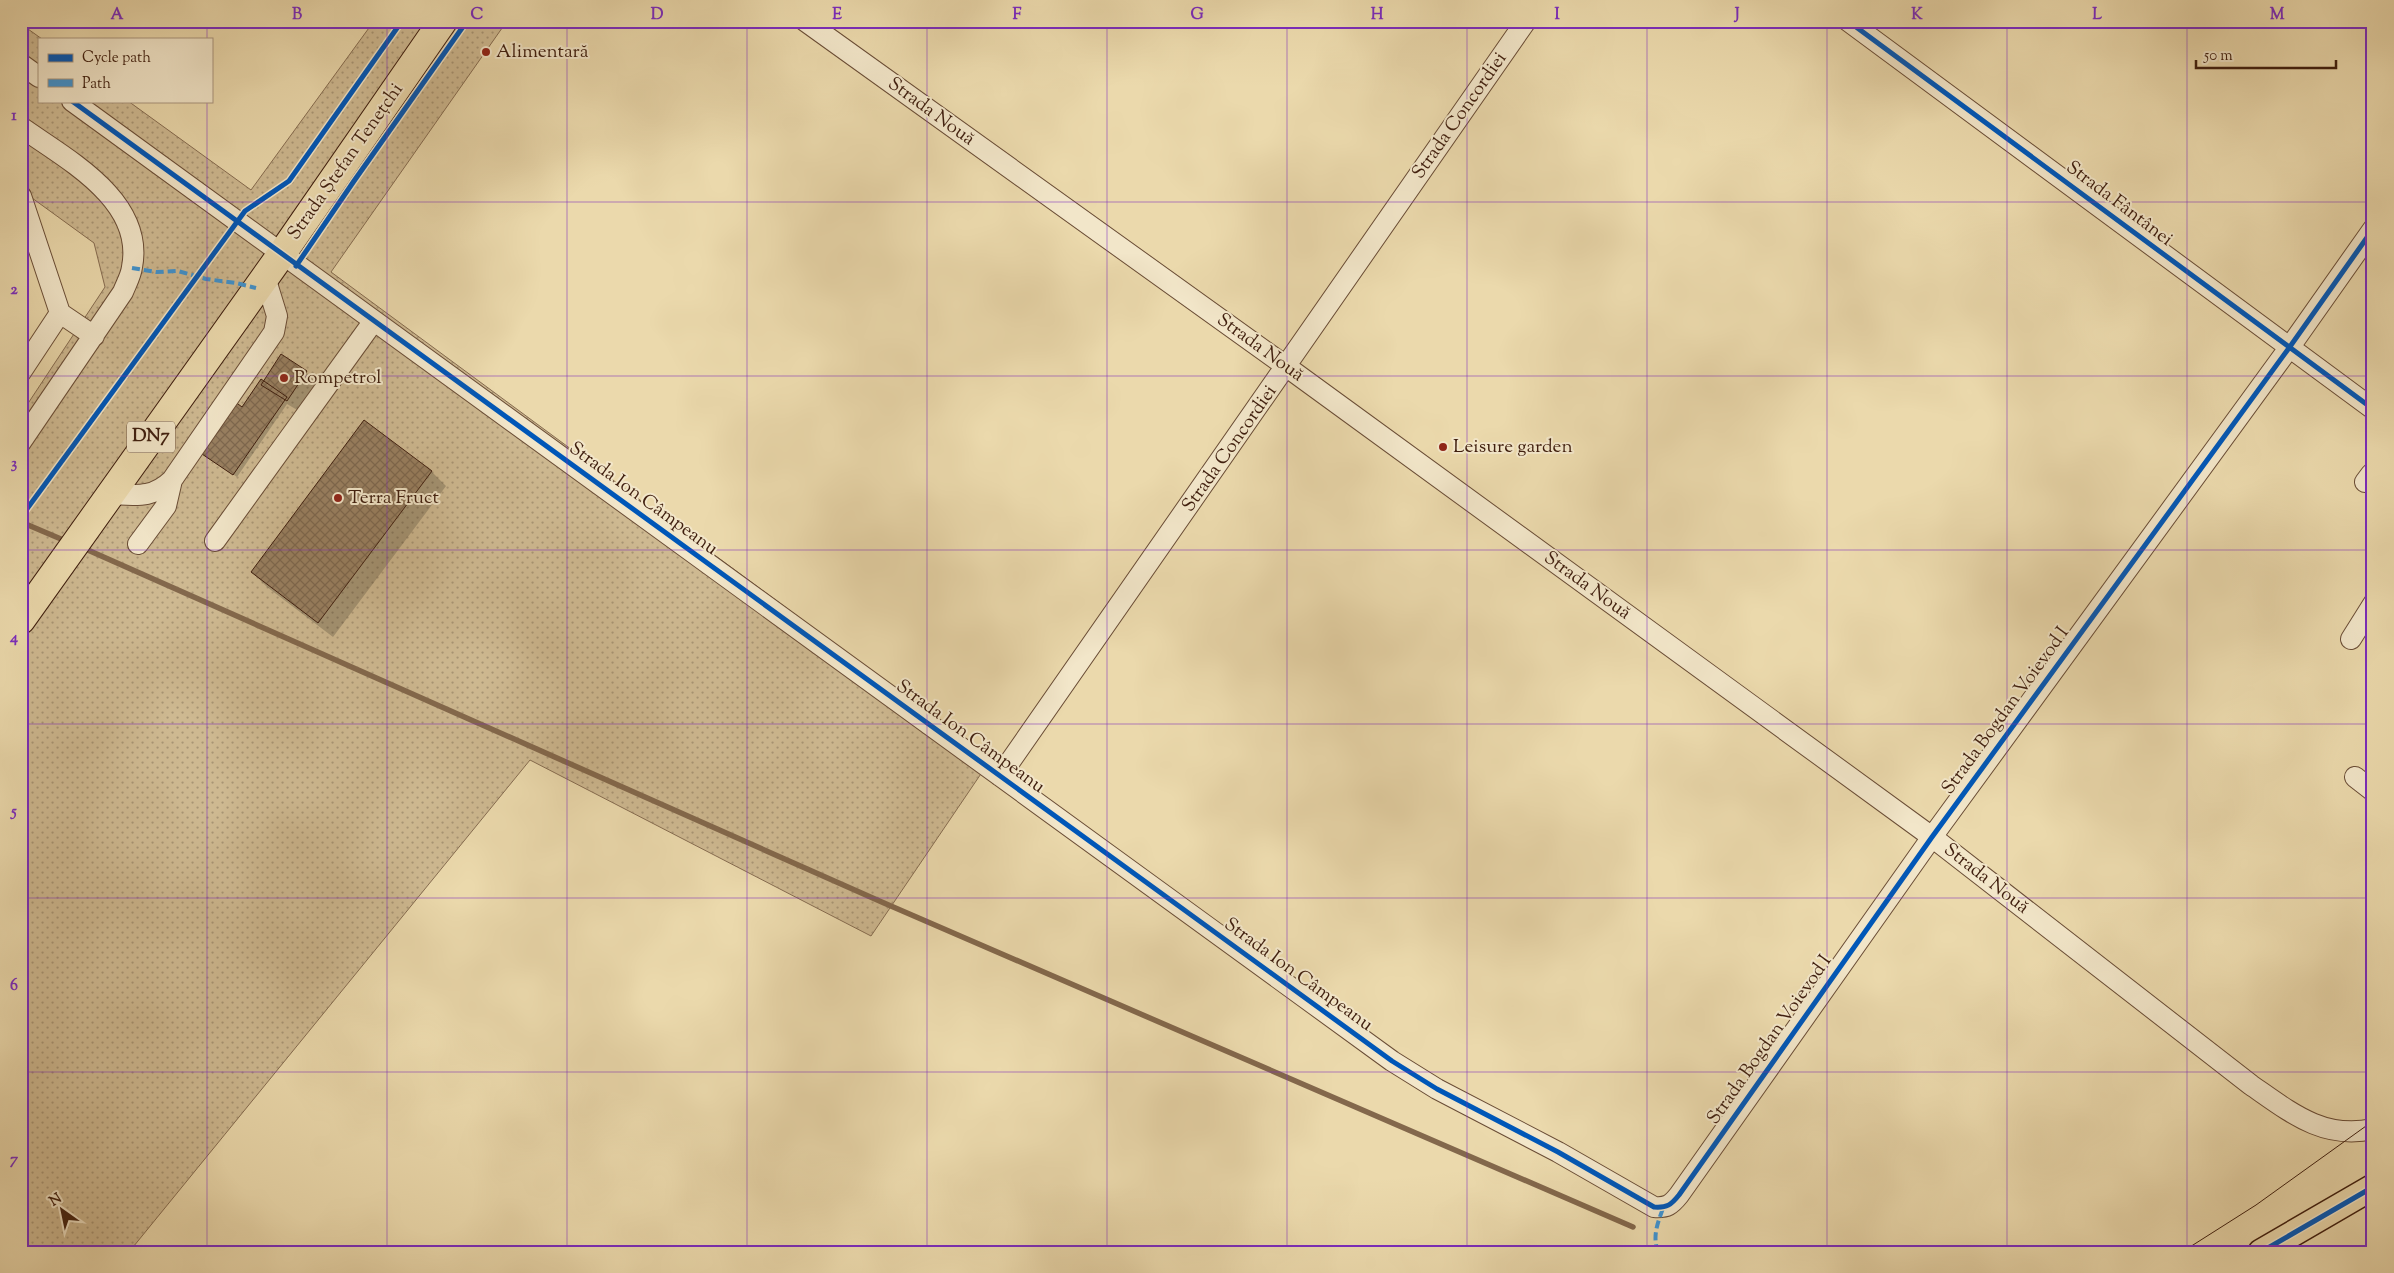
<svg xmlns="http://www.w3.org/2000/svg" width="2394" height="1273" viewBox="0 0 2394 1273" font-family="'Sorts Mill Goudy',serif">
<style>
.grass{fill:url(#grass-dots);stroke:#866c50}
.shadow{fill:#0003}
.lines{fill:none;stroke-linecap:round;stroke-linejoin:round}
.stream{stroke:#83684c;stroke-width:5.5}
.building{fill:url(#building-cross-hatch);stroke:#3f1e0e}
.minor-casing{stroke:#6a4d36;stroke-width:22}
.major-casing{stroke:#3f1e0e;stroke-width:28}
.highway-casing{stroke:#3f1e0e;stroke-width:30}
.minor{stroke:#f2e6c9;stroke-width:20}
.major{stroke:#ebd9ac;stroke-width:25}
.highway{stroke:#ebd9ac;stroke-width:28}
.tram{stroke:#3f1e0e;stroke-width:1}
.quiet{stroke:#3f94d2;stroke-width:4;stroke-dasharray:8 4;stroke-linecap:butt}
.cycleway-casing{stroke:#f2e6c9;stroke-width:8}
.cycleway{stroke:#0057b8;stroke-width:5}
.grid{fill:none;stroke:#7b2cbf;stroke-width:1;stroke-opacity:0.55}
.poi-dot{fill:#8f2418;stroke:#f2e6c9;stroke-width:2}
.labels{text-anchor:middle;dominant-baseline:central;stroke-width:4;stroke-linejoin:round;paint-order:stroke}
.shield{fill:#f2e6c9;stroke:#755a46;stroke-width:1}
.shield-label{font-size:18px;font-weight:bold;fill:#3f1e0e}
.poi-label{font-size:19px;fill:#3f1e0e;stroke:#f2e6c9;text-anchor:start}
.street-label{font-size:19px;fill:#3f1e0e;stroke:#f2e6c9}
.neatline{fill:none;stroke:#7b2cbf;stroke-width:2}
.grid-label{font-size:16px;text-anchor:middle;font-weight:bold;fill:#7b2cbf}
</style>
<defs>
<pattern id="grass-dots" width="8" height="8" patternUnits="userSpaceOnUse" patternTransform="scale(1.25)"><rect width="8" height="8" fill="#ceb991"/><path d="M2 2h.1M6 6h.1" fill="none" stroke="#a99675" stroke-width="1.8" stroke-linecap="round"/></pattern>
<pattern id="building-cross-hatch" width="8" height="8" patternUnits="userSpaceOnUse" patternTransform="scale(1.25)"><rect width="8" height="8" fill="#987f60"/><path d="M0 0l8 8M0 8l8-8" fill="none" stroke="#7d674e"/></pattern>
</defs>
<rect width="100%" height="100%" fill="#ebd9ac"/>
<filter id="stains"><feTurbulence type="fractalNoise" baseFrequency=".004" numOctaves="4"/><feColorMatrix values="0 0 0 0 .2 0 0 0 0 .09 0 0 0 0 .02 0 0 0 .5 -.17"/></filter>
<radialGradient id="worn" r=".72"><stop offset=".6" stop-color="#630" stop-opacity="0"/><stop offset="1" stop-color="#630" stop-opacity=".3"/></radialGradient>
<path class="grass" d="M374 21H507L331 272 991 759 871 936 530 760 129 1252H21V414L105 287 94 243 21 190V24L42 39H39V101H128L251 190Z"/>
<path class="shadow" d="M21 323 25 327 21 333Z
M281 356 306 372 317 383 299 411 287 404 237 477 204 455 264 383Z
M365 422 432 472 446 486 333 637 267 587 252 572Z"/>
<g class="lines">
<path class="stream" d="M21 522 68 542
M81 547 884 903 1633 1227"/>
</g>
<path class="building" d="M281 354 307 371 287 401 261 385Z
M261 379 287 397 233 475 199 452 234 401 242 407Z
M364 420 432 471 318 623 251 572Z"/>
<g class="lines">
<g class="minor-casing">
<path id="minor" d="M805 21 1287 367 1932 837 2251 1085C2290 1112 2323 1140 2373 1129
M1848 21 2373 409
M21 64 39 77
M72 101 1392 1061 1437 1089 1558 1152 1654 1207C1667 1208 1671 1205 1679 1195L1932 837 2289 348 2373 229
M21 127C66 159 145 200 132 267 131 276 126 284 123 292L21 442
M21 196 60 313 94 336
M21 372 60 313
M2365 482 2371 474 2373 475
M110 494C136 495 152 499 172 480L274 332 277 316 265 277
M215 541 373 322
M138 544 166 506 172 480
M2351 639 2373 604
M1000 776 1526 21
M2355 777 2373 791"/>
</g>
<g class="major-casing">
<path id="major" d="M2261 1252 2373 1187"/>
</g>
<g class="highway-casing">
<path id="highway" d="M21 620 281 255 443 21"/>
</g>
<use href="#minor" class="minor"/>
<use href="#major" class="major"/>
<use href="#highway" class="highway"/>
<path class="tram" d="M2182 1252 2256 1205 2373 1121"/>
<path class="quiet" d="M132 268 156 272 178 271 206 279 236 283 256 288
M1658 1252C1652 1235 1658 1223 1663 1208"/>
<g class="cycleway-casing">
<path id="cycleway" d="M1848 21 2373 409
M72 101 1392 1061 1437 1089 1558 1152 1654 1207C1667 1208 1671 1205 1679 1195L1932 837 2289 348 2373 229
M296 266 354 181 467 21
M21 517 245 211 289 181 402 21
M2261 1252 2373 1187"/>
</g>
<use href="#cycleway" class="cycleway"/>
</g>
<path class="grid" d="M207 21V39M387 21V1252M567 21V1252M747 21V1252M927 21V1252M1107 21V1252M1287 21V1252M1467 21V1252M1647 21V1252M1827 21V1252M2007 21V1252M2187 21V1252M207 101V1252M21 202H2373M21 376H2373M21 550H2373M21 724H2373M21 898H2373M21 1072H2373"/>
<g class="poi-dot">
<circle cx="486" cy="52" r="5"/>
<circle cx="284" cy="378" r="5"/>
<circle cx="1443" cy="447" r="5"/>
<circle cx="338" cy="498" r="5"/>
</g>
<g class="labels">
<rect class="shield" x="127" y="421.5" width="48" height="31" rx="4"/>
<g class="shield-label">
<text x="151" y="437">DN7</text>
</g>
<g class="poi-label">
<text x="496" y="52">Alimentară</text>
<text x="294" y="378">Rompetrol</text>
<text x="1453" y="447">Leisure garden</text>
<text x="348" y="498">Terra Fruct</text>
</g>
<g class="street-label">
<text transform="translate(931 112) rotate(36)">Strada Nouă</text>
<text transform="translate(1460 116) rotate(-55)">Strada Concordiei</text>
<text transform="translate(346 162) rotate(-55)">Strada Ștefan Tenețchi</text>
<text transform="translate(2119 204) rotate(37)">Strada Fântânei</text>
<text transform="translate(1260 348) rotate(36)">Strada Nouă</text>
<text transform="translate(1230 449) rotate(-55)">Strada Concordiei</text>
<text transform="translate(643 499) rotate(36)">Strada Ion Câmpeanu</text>
<text transform="translate(1587 586) rotate(36)">Strada Nouă</text>
<text transform="translate(2006 711) rotate(-54)">Strada Bogdan Voievod I</text>
<text transform="translate(970 737) rotate(36)">Strada Ion Câmpeanu</text>
<text transform="translate(1986 879) rotate(38)">Strada Nouă</text>
<text transform="translate(1298 975) rotate(36)">Strada Ion Câmpeanu</text>
<text transform="translate(1770 1040) rotate(-55)">Strada Bogdan Voievod I</text>
</g>
</g>
<rect width="2394" height="1273" fill="none" stroke="#ebd9ac" stroke-width="55"/>
<rect x="38" y="38" width="175" height="65" fill="#f2e6c9" stroke="#aa967e"/>
<rect x="48" y="54" width="25" height="8" fill="#0057b8" stroke="#aa967e"/>
<text x="82" y="62" font-size="15" fill="#3f1e0e">Cycle path</text>
<rect x="48" y="79" width="25" height="8" fill="#3f94d2" stroke="#aa967e"/>
<text x="82" y="88" font-size="15" fill="#3f1e0e">Path</text>
<g transform="translate(62 1210) rotate(327)" stroke="#f2e6c9" stroke-width="4" paint-order="stroke">
<path d="M0-4L9 19L0 12L-9 19Z" fill="#3f1e0e"/>
<text y="-8" font-size="14" font-weight="bold" text-anchor="middle" fill="#3f1e0e">N</text>
</g>
<path d="M2196 60v8h140v-8" fill="none" stroke="#3f1e0e" stroke-width="2.5"/>
<text x="2204" y="60" font-size="15" fill="#3f1e0e" stroke="#f2e6c9" stroke-width="4" paint-order="stroke">50 m</text>
<rect x="28" y="28" width="2338" height="1218" class="neatline"/>
<g class="grid-label">
<text x="117" y="19">A</text>
<text x="297" y="19">B</text>
<text x="477" y="19">C</text>
<text x="657" y="19">D</text>
<text x="837" y="19">E</text>
<text x="1017" y="19">F</text>
<text x="1197" y="19">G</text>
<text x="1377" y="19">H</text>
<text x="1557" y="19">I</text>
<text x="1737" y="19">J</text>
<text x="1917" y="19">K</text>
<text x="2097" y="19">L</text>
<text x="2277" y="19">M</text>
<text x="14" y="120">1</text>
<text x="14" y="294">2</text>
<text x="14" y="468">3</text>
<text x="14" y="642">4</text>
<text x="14" y="816">5</text>
<text x="14" y="990">6</text>
<text x="14" y="1164">7</text>
</g>
<rect width="100%" height="100%" filter="url(#stains)"/>
<rect width="100%" height="100%" fill="url(#worn)"/>
</svg>
